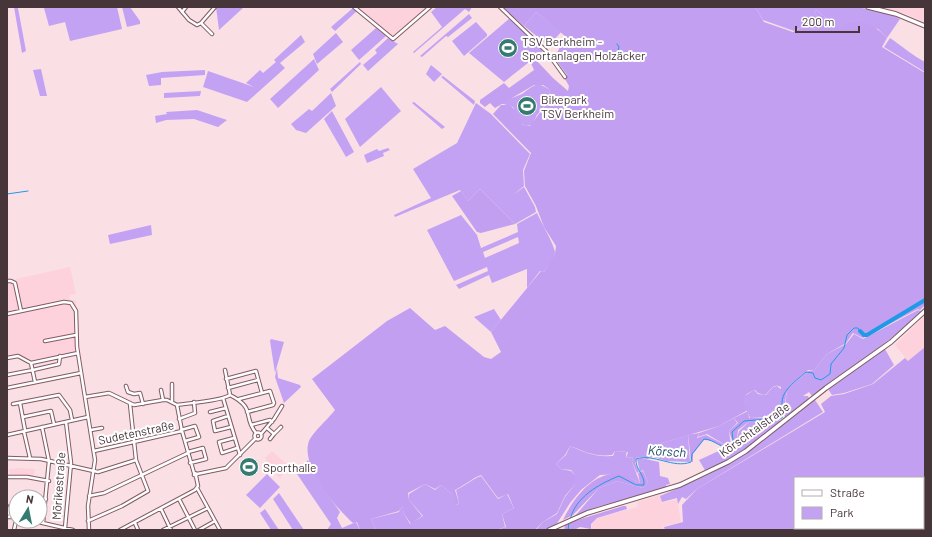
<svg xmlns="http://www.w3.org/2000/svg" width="932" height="537" viewBox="0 0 932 537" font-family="Barlow,sans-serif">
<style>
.built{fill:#fdd2dc}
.green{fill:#c4a2f3;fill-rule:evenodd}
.forest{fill:#c39ff2;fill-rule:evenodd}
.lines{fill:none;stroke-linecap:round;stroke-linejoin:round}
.stream{stroke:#1f9ae6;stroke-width:1}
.river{stroke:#1f9ae6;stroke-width:4}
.street-casing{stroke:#805b64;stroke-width:4.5}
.secondary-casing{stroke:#805b64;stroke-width:5.5}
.street{stroke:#fff;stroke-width:2.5}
.secondary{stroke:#fff;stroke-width:3.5}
.labels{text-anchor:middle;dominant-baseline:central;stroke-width:4;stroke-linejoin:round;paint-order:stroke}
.poi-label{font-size:12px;fill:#463539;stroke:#fff;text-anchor:start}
.street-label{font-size:12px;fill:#463539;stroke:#fff}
.water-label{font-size:13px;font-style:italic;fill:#1b4766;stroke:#fff}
</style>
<rect width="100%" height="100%" fill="#fadfe5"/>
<path class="built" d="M356 7H429L393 37Z
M880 7H925V22L906 14Z
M70 267 76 294 69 295 70 301 76 300 79 351 32 360 18 355 7 356V282L12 283 16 279Z
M925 315V347L908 361 895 345Z
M272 451 290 467 280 478 273 472 265 458Z
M21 468 35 469 33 478 10 477 9 469Z
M660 495 662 503 677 499 681 522 663 526 664 530H592L591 525 597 518 638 507 637 502Z"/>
<path class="green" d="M14 7 18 8 26 51 22 53Z
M46 7H117L122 29 70 41 65 22 49 26 44 8Z
M122 7H130L140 21V24L127 27Z
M216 7H242L243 8 219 30Z
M437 7H472L469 12 465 9 414 53 413 52 442 27 431 12Z
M755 7C794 7 867 0 900 19L887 38 878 29 845 24V30C833 26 826 17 816 10L814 12 822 22 818 29 802 27 794 31 763 20Z
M353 8 357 11 335 31 331 27Z
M536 12 561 32 549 46 524 26Z
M469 14 472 18 448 37 446 36 422 57 420 56Z
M510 18 543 51 504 82 469 53Z
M476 22 487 34V36L464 56 452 41Z
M376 28 386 36 359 60 351 50Z
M336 33 343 42 317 64 313 54Z
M301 35 305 42 280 63 285 68 247 102 203 87 208 71 254 87 246 83 260 70 263 73 276 62 274 60Z
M388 38 398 44 368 71 363 65 377 53 375 50Z
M890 38C902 46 912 55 925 62V72L884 47Z
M314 59 319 70 278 108 270 99Z
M360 62 361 64 332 92 330 89Z
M431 65 442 74 434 82 426 74Z
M41 69 47 96H40L33 70Z
M205 70V75L161 78V85L149 86 146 75 162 72Z
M443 76 475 101 474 105 441 77Z
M539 84 549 89 550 99 537 115 532 125 525 126 521 123 513 107 500 103C507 99 515 97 522 94 528 90 531 86 539 84Z
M381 87 401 111 360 147 345 119Z
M201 91 200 96 164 98V93Z
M331 93 336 106 306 133 296 130 291 124 309 109 312 111Z
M414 102 445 127 442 129 412 103Z
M476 103 491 114 530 154 523 170 524 186 513 195 524 187 535 207 536 212 515 224 480 189 468 201 460 190 395 217 394 215 431 198 413 169 457 143Z
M197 110 227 120 218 127 194 119 166 120 156 123 155 116 167 114 166 112Z
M332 111 354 152 346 157 324 119Z
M388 148 390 150 383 153 384 156 367 163 364 155 377 149 379 151Z
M537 213C540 220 556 248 555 253 554 259 547 267 544 272L540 271 527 288V269L492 283 489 275 459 289 456 285 488 271 487 267 454 281 427 230 461 215 477 235 481 248 518 232 517 224ZM518 237 519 243 485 258 483 252Z
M151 225 152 235 110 244 108 235Z
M925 307V310C890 342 850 367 812 396L809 392 803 396H808L809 399 786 417 784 416 787 389 808 371 814 370 827 354 846 344 854 334 863 339 918 310 921 311Z
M494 309 501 320 491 332 474 317Z
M271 339 284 342 275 373 270 341Z
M885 349 894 365 872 384 844 393 832 395 828 389Z
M277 368 278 378 300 385 301 387 284 403 275 377Z
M777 386 782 390 781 416 750 418 743 401V397L754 390 758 394 766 395 773 387Z
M815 400 823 412 697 489 686 499 682 497 678 504 677 498 662 502 660 496C680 487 700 479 719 469 753 449 784 424 815 400Z
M734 418 737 423 729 431 731 446H727L707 434 698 437 699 433 719 426Z
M779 420 781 422 747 448 706 472 699 460 723 449H730L735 447 739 431 750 421Z
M688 435 690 462 666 461 654 457 662 443Z
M570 446C587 453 594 457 613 456L615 451 627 452 626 454V458L633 457 632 462 640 483 620 474 600 475 581 490 570 503 556 525 546 530H536L543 522 557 514 565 497 575 484V475L571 470 561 469 556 464 566 455Z
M641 458 659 462 660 476 668 478 670 484 666 485V488L597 507 575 516 599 488 617 481 643 488 648 482 643 470 640 472 637 459Z
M308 460 319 482 340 512 337 518 342 528 356 522 360 530H327L331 524 297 474Z
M267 474 280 487 260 508 246 495Z
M481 476 498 499 507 494 514 508 502 514 505 527 496 530H376L371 519 399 512 402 505 404 514 410 524 423 516 409 500V494L425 484 435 490 441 485 451 493 457 505 459 503 456 490C465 486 472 479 481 476Z
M279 493 304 530H293L273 499Z
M265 509 279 530H271L260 513Z"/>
<path class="forest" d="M502 7H755L764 22 793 32 802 27 818 29 822 22 814 12 816 10C826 17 833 26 844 29L845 23C868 23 871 22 887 38L882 47 925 73V305L920 310 918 309 863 338 853 333 846 343 827 354 814 370H808L787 389 783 417 780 420 750 421 738 430C735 465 721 440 704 440L693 454V462L691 461 688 435 699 433 697 438 706 435 727 446H732L733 443 729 431 738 423 734 418 748 411 749 418 781 417V387C772 383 772 390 765 395L758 393 755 390C742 395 741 399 748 410L719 426 662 443 658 447 656 455 647 459 641 457 636 458 635 463 639 472 637 473 632 462 633 457 626 458 628 452 615 451 612 455C595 457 586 452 570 446L565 455 556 464 561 469 571 471 575 475V484L565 496 557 513 543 522 535 530H496L506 527 502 514 514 508 508 494 498 498 481 475C471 479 465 485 455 490L459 503 456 505 451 493 441 485 435 489 425 484 408 493 409 500 422 516 411 524 404 514 402 506 399 511 371 519 376 530H360L357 522 353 523C335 507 300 466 309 441 313 432 329 418 335 410L312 379 387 321 410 308 435 330 445 326 484 357 491 359 501 352 491 332 541 271 544 272 555 254 556 246 544 227 536 206 525 186 524 171 531 153 493 114 501 105H510L515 110 523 125 530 126 550 99 549 89 543 85H534L495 108 490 103 485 107 480 103V100L504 83 509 88 534 70 531 63 536 60 553 78 568 91 569 86 565 79 567 75 553 56 558 51 565 36 536 12 524 26Z
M480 189 515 224 481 233 477 232 452 196 461 191 468 201Z
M925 347V530H665L664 527 683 522 682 505 697 489 825 412 821 404 831 396 844 394 873 384 905 358 908 361ZM795 478H923V528H795Z
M643 471 648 482 643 488 617 481 599 488 573 515 563 520C573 499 593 471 620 474 627 475 634 481 640 483L638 473Z
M623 506H626L627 509 597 518 591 524V529L580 527 574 530H564L565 525 571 522Z"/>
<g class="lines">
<path class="stream" d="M617 44 619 47 618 51
M614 56 617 54
M614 58V57
M7 194 28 191
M570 520C575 497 599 484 619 476L636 485H644C645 475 635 469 636 459 654 453 673 469 691 462L692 454 704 439C715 439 722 451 734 447L732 432 744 421 782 418 784 412C776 393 794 383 806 372L813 373 815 378 821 380 830 374 831 364 844 348 847 335 854 328H858L860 331
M568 530 569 523"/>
<path class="river" d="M860 331 864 335H867L925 300"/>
<g class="street-casing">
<path id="street" d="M178 7 189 20 197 25 201 23 215 7
M354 7 393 39 430 7
M500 7 547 52 565 77
M182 12 186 7
M201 23 212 34
M7 281H11L15 283 21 311
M7 314 64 302 71 303 76 311 77 347 95 460 88 506 89 530
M45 341 76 335
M7 358 18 356 31 363 78 353
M31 363 35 382
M33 370 59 364 60 356
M225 370 230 395
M7 375 33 370
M226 379 256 371 262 393
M172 384V402
M126 386 128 392 134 394 140 393 143 404
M7 388 81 373
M228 388 258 380
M161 390 163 400
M230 395C257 409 242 416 256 433
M85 397 109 393 134 405 163 400H167L177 405C189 403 222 401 230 395
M223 398 240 455
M239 399 270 391 274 403 273 405 247 412
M20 403 25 430
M13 404 59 395 70 410 72 420
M177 405 182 431 194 473
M210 412 226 408
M228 416 213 421 215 431 231 427
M23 417 51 411 54 424
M179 419 195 413 194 402
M251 425 270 420 272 422
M42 427 49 461 43 523
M267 428 274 434 281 427
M91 430 102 428
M181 430 195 426 199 437 185 441
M24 432 30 458
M254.5 436a3.5 3.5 0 1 1 7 0a3.5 3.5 0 1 1-7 0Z
M261 434 274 419 282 406
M7 435 88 417
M234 438 219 442 222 453 237 448
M270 439 274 434
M94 451 182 431
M188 452 203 448 206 459 190 463
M7 458 41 459 98 472 136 460
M195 473 197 474 196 476 194 475Z
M197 474 226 468 255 439
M7 477H27L49 481
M197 488 220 530
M17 496 28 497
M89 496 104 493 188 453
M40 499H46
M179 499 195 530
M7 506 10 516
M161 509 171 530
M7 517H16
M34 521 73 530
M88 521 122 506 148 491 136 460 130 404
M135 523 138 530
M65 528 71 463 66 422
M14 530 16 521
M120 530 195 490 198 486 196 476
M163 530 208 508
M199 530 215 521"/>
</g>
<g class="secondary-casing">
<path id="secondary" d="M868 7 896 14 925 26
M549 530 587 513 680 485 728 462 746 451 826 388 891 342 925 311"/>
</g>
<use href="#street" class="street"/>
<use href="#secondary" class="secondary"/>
</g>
<defs>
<g id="stadium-disc" transform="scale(1)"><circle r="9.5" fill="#357b71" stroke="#fff"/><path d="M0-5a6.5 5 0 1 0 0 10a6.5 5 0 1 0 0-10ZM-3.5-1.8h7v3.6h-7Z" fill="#fff"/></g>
</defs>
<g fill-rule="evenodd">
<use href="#stadium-disc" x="508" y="48"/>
<use href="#stadium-disc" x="527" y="106"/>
<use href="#stadium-disc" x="249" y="467"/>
</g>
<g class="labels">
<g class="poi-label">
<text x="522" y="41">TSV Berkheim -<tspan x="522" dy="14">Sportanlagen Holzäcker</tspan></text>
<text x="541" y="99">Bikepark<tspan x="541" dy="14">TSV Berkheim</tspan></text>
<text x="263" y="467">Sporthalle</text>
</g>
<g class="street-label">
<text transform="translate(754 429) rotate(-36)">Körschtalstraße</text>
<text transform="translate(136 432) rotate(-12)">Sudetenstraße</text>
<text transform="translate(58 486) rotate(-86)">Mörikestraße</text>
</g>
<g class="water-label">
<text transform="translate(667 451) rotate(4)">Körsch</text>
</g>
</g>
<rect width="932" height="537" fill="none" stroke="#463539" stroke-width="16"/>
<rect x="794" y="477" width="130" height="52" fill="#ffffff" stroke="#b5aeb0"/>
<rect x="802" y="490" width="20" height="6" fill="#ffffff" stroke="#b5aeb0"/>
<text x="830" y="497" font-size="12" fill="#463539">Straße</text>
<rect x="802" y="507" width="20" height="12" fill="#c4a2f3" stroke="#b5aeb0"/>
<text x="830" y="517" font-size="12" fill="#463539">Park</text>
<g transform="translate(28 509) rotate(10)"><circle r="19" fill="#ffffff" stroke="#b5aeb0"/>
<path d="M0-3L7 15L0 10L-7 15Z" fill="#357b71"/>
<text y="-6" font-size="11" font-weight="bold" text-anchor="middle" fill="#463539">N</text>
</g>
<path d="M796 26v6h63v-6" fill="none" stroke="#463539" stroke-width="2"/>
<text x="802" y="26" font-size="12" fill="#463539" stroke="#ffffff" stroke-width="3" paint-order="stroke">200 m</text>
</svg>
